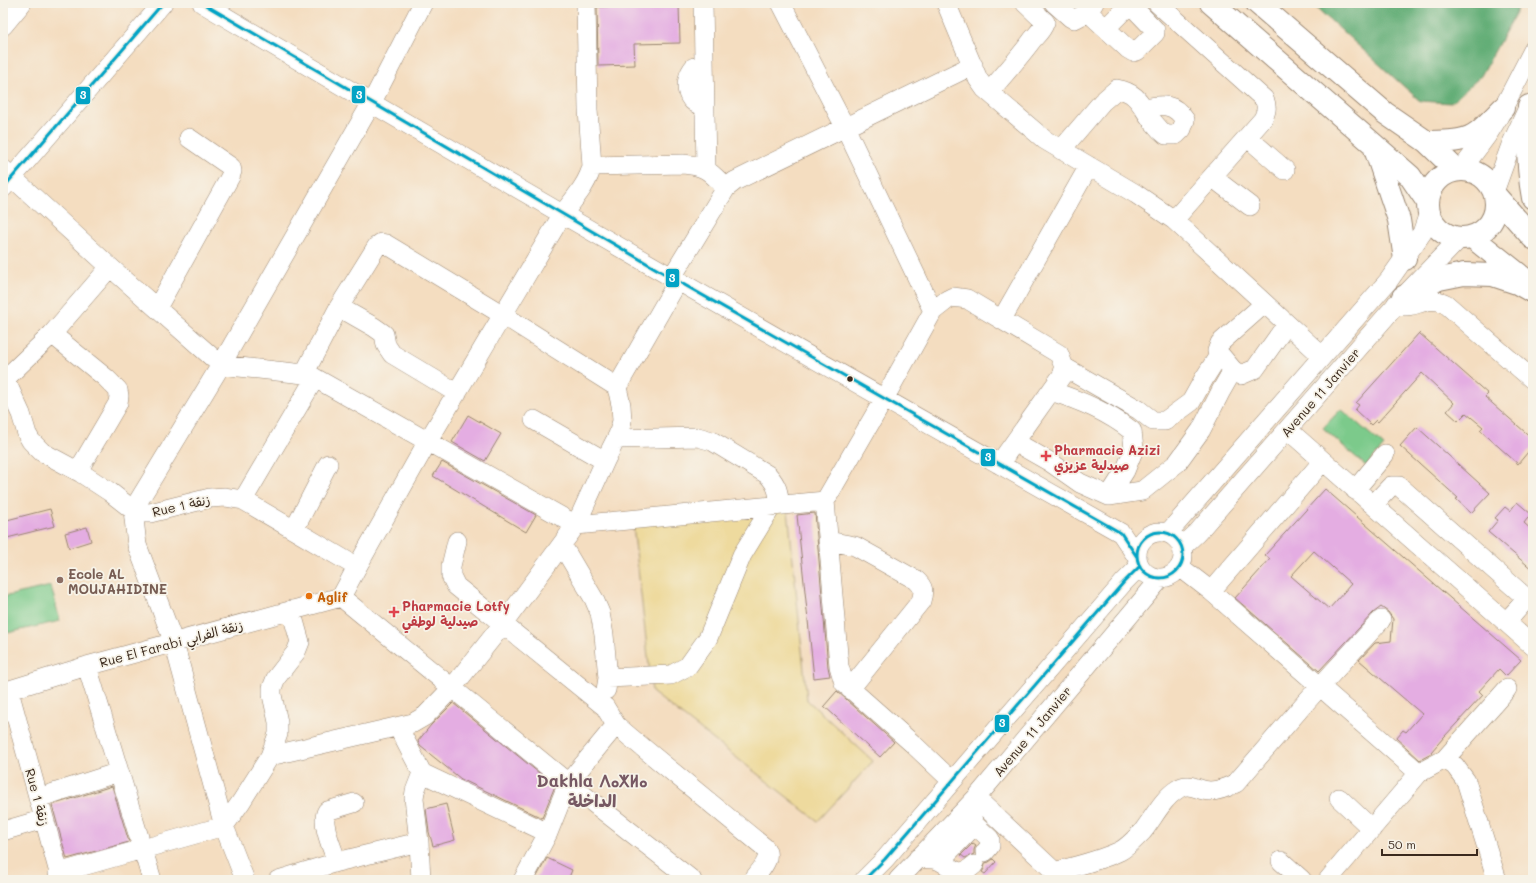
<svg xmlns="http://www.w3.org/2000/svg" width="1536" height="883" viewBox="0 0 1536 883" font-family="Mali,'Playpen Sans Arabic','Noto Sans Tifinagh',sans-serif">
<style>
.green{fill:#7bca8b;stroke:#5b7a54}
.forest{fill:#64ae77;stroke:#506c4a}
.sand{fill:#eeda9e;stroke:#94825e}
.building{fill:#e4ade2;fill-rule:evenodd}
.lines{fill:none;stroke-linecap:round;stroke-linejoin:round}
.minor-casing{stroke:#98846f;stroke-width:20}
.highway-casing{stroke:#98846f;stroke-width:24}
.minor{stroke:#fff;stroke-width:19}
.highway{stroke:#fff;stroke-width:22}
.bus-1-casing{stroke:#f7f3e8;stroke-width:6}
.bus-1{stroke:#03a3c5;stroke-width:3}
.bus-dot{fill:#3b2a1e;stroke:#f7f3e8;stroke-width:1.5}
.health-dot{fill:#e0444e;stroke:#f7f3e8;stroke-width:1.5}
.education-dot{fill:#8d6e63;stroke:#f7f3e8;stroke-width:1.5}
.food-dot{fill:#e8710a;stroke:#f7f3e8;stroke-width:1.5}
.labels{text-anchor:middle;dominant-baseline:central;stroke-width:3.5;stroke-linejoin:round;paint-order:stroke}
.street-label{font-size:13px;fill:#3b2a1e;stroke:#f7f3e8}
.health-label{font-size:13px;font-weight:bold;fill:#be3a42;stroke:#f7f3e8;text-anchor:start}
.education-label{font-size:13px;font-weight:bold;fill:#785e54;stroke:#f7f3e8;text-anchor:start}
.food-label{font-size:13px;font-weight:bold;fill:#c56008;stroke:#f7f3e8;text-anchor:start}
.district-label{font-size:17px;font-weight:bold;fill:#765863;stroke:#f7f3e8}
.line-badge{stroke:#f7f3e8;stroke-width:1.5}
.badge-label{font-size:11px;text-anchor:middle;font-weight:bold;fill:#fff}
</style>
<rect width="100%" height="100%" fill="#f7f3e8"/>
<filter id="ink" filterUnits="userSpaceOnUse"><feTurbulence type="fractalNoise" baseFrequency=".025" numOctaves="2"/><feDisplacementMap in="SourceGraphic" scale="8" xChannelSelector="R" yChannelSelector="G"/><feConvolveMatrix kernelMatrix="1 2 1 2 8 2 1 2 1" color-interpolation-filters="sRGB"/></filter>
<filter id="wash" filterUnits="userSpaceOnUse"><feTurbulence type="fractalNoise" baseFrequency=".012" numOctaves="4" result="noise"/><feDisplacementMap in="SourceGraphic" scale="16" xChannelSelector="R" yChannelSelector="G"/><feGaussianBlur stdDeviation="0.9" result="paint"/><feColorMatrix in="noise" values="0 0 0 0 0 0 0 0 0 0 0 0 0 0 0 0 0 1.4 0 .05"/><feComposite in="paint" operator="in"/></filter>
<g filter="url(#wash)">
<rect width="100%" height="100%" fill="#f4ddc0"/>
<path class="green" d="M1341 409 1384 446 1366 466 1323 428Z
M51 586 60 621 3 634V597Z"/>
<path class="forest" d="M1311 3H1521L1481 76 1451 103 1420 101Z"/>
<path class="sand" d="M788 510 807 700 873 761 818 821 652 692 633 525Z"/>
<g id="blocks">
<path class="building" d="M679 4 680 43 634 44 635 65 598 66 597 7Z
M1419 333 1488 394 1485 397 1533 439V446L1518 464 1480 430 1483 427 1466 413 1458 421 1447 411 1454 403 1422 373 1378 422 1376 420 1371 425 1355 410 1359 405 1356 403Z
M468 415 501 434 485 461 452 442Z
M1417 427 1490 493 1471 513 1456 499 1458 498 1400 446Z
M442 462 536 515 526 532 433 476Z
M1325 489 1521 660 1506 676 1499 669 1479 691 1483 695 1444 737 1431 752 1433 753 1420 760 1396 738 1403 730 1406 732 1422 714 1359 660 1375 643 1391 641 1393 619 1388 612 1381 607 1373 613 1319 671 1235 598 1270 559 1265 555ZM1314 551 1351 584 1329 609 1291 576Z
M1517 502 1531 514 1524 523 1533 531V570L1488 532 1498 520 1495 518 1505 507 1510 511Z
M50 509 55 526 3 539V521Z
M815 513 828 667 830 676 814 678 797 515Z
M87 527 91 541 69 548 65 533Z
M837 691 894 742 880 757 824 706Z
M453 703 555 786 542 818 461 779 420 746 418 741 431 725Z
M112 786 129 842 67 859 52 805Z
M446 804 455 840 433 846 429 832 426 809Z
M973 843 976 845 974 850V854L965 858 961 855Z
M547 858 572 870 568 880H535Z
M993 859 996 862 985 874 982 872 984 869 985 863 989 862Z"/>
</g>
</g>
<g filter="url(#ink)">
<use href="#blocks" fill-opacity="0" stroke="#98846f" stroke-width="1"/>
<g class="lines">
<g class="minor-casing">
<path id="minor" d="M202 3C506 184 813 359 1121 533L1137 557
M703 3 706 169
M781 3 845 127 933 311
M946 3 978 79 985 89 1045 140 1136 194 1174 220 1322 356
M1054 3 1071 18 1075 19 1088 12
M1094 3 1088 12 1128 49 1133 52 1137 51 1155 33V30L1129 3
M1157 3 1264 99C1268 107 1266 112 1263 119L1174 220
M3 26 22 3
M1106 28 1131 3
M704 65 694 67C683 80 684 104 705 106
M989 92C1003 76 1017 60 1030 43 1036 34 1041 33 1045 22L1025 3
M1247 137 1285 170
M1061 150 1102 102 1117 89C1141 93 1141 109 1155 124 1158 128 1162 132 1166 135H1176L1182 129 1185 120C1174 103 1162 104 1144 108
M592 166 683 164C707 166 710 172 726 188
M3 169 110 267 221 365 304 374 315 378 576 525 825 501 839 666 844 683 913 744 952 781
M1462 169 1488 134 1498 118 1533 50
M1212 177 1250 206
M3 188 163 3
M1494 192 1511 145 1527 110
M672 277 726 188 735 181 973 65
M1264 304 1220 343 1217 351 1233 370 1241 375 1255 369 1287 324
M1396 304C1414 312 1425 293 1446 304L1533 380
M339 307 374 327 384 334 386 345 392 354 457 393
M157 308 230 177 232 171 231 167 189 138
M1002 319 1089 166
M52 334 106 378 118 390 119 396 118 403 78 471
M1064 367 1139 410 1153 421H1165L1191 402 1205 377 1219 355
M304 374 339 307 377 246 381 243 386 244 503 315 617 387
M3 377 5 379 21 414 27 434 31 441 42 452 81 473 110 492 133 510 143 513H150L210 498 225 497 243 500 357 567
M5 379 52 334 110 267
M1051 391C1081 401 1106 411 1132 431L1134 449 1125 471 1109 496
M534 420 605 461
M1288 430 1533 646
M616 439 698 437 712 441 768 475C777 485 779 492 779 505
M1015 442 1050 462 1080 483 1109 496 1142 491 1177 463 1201 430 1221 391 1233 370
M1355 490 1385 454
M243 500 315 378
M825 501 884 399 933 311 947 300 953 297 967 299 1059 354 1064 367 1063 374 999 464
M1373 505 1391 486H1399L1524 596V602L1506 622
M294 530 328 464
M1137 555a23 23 0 1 1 46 0a23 23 0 1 1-46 0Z
M1168 533 1389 280 1422 233 1429 213
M457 541 451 566V576L456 586 605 707 616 725 630 737 764 847C774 858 759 871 753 880
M828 541 855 546 916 580C924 587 924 591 921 601L850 689
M562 545 594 599 600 613 604 635 608 678 606 690
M1182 547 1197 533 1403 297 1460 238
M1180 567 1211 591 1419 773
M1211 591 1323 461
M341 597 357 567 428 441 562 215C573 200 588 184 592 166L588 110 586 3
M341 597 568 783 692 880
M87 666 152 880
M608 678 671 675 688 666 708 638 742 555 772 506
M9 691 61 880
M3 692 87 666 341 597
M398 727 422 773 548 833
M270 756 413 723 425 716 452 688 503 624 576 525 605 461 618 435 622 421 621 405 617 387 678 281
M1445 759 1455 766 1466 781 1497 880
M38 798 119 772
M976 798 1056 873 1061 880
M1339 798 1372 829
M967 808 975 825 990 839V846L985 852
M3 831 44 819
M419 842 421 880
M918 858C925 859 934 858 940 861 954 868 958 879 974 865
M940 861 975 825
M1281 861 1302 880
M337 862C333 850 320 822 327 811L354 803
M1055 872C1075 866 1102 860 1120 851 1128 847 1136 838 1143 831 1154 817 1163 798 1178 789 1189 781 1198 791 1210 791 1219 791 1228 787 1236 783L1305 703 1381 620
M58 873 224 826 241 802 270 756 278 734V722L272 695V688L276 678 296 652 300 642 291 610
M245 880 224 826 174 643 137 545 133 510 221 365 371 104 423 3
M278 880 337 862 419 842 414 798 415 791 422 773
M523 880 548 833 568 783 616 725
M864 880 885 859 1124 582 1140 566
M898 880 976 798 1161 578
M1328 880 1419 773 1445 759 1507 689"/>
</g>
<g class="highway-casing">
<path id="highway" d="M1211 3 1410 176 1427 201
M1257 3 1385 113 1427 142 1456 170
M1529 106C1527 138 1527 167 1533 198
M1427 142C1443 141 1465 143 1478 132 1487 125 1495 116 1503 108
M1374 146 1399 220 1405 259
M1428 204a34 34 0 1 1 68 0a34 34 0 1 1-68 0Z
M1495 195 1533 238
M1472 237 1527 281
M1403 297 1439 279 1464 274 1493 275 1517 283 1533 292"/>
</g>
<use href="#minor" class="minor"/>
<use href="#highway" class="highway"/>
<g class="bus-1-casing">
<path id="bus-1" d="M202 3 660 271 1121 533 1137 557
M3 188 163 3
M1137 555a23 23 0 1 1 46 0a23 23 0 1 1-46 0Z
M864 880 885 859 1124 582 1140 566"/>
</g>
<use href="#bus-1" class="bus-1"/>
</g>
</g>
<circle class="bus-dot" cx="850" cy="379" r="3.5"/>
<g class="health-dot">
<path d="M1044 450h4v4h4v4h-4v4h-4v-4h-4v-4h4z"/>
<path d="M392 606h4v4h4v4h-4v4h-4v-4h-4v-4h4z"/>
</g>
<circle class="education-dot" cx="60" cy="580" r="4"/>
<circle class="food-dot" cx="309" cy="596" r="4"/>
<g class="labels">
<g class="street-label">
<text transform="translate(1320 392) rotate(-49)">Avenue 11 Janvier</text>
<text transform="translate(181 505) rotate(-13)">Rue 1 زنقة</text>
<text transform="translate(171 643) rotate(-15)">Rue El Farabi زنقة الفرابي</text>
<text transform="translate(1032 731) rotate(-50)">Avenue 11 Janvier</text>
<text transform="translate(38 797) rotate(75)">Rue 1 زنقة</text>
</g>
<g class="health-label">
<text x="1054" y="449">Pharmacie Azizi<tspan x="1054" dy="15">صيدلية عزيزي</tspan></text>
<text x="402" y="605">Pharmacie Lotfy<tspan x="402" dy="15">صيدلية لوطفي</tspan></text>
</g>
<g class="education-label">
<text x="68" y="573">Ecole AL<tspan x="68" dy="15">MOUJAHIDINE</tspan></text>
</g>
<g class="food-label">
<text x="317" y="596">Aglif</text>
</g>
<g class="district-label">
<text x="592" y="780">Dakhla ⴷⴰⵅⵍⴰ<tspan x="592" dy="20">الداخلة</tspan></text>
</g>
</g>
<g class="line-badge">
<rect x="351" y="85" width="15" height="19" rx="4" fill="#03a3c5"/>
<rect x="75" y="86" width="16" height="19" rx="4" fill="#03a3c5"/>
<rect x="665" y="268" width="15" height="20" rx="4" fill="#03a3c5"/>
<rect x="980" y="448" width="16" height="19" rx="4" fill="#03a3c5"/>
<rect x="994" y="714" width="16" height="19" rx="4" fill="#03a3c5"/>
</g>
<g class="badge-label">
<text x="359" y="99">3</text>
<text x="83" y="99">3</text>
<text x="672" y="282">3</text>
<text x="988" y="461">3</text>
<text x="1002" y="727">3</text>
</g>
<rect width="1536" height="883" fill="none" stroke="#f7f3e8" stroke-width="16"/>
<path d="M1382 849v6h95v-6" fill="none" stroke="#3b2a1e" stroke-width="2"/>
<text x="1388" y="849" font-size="12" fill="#3b2a1e" stroke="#f7f3e8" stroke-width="3" paint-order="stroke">50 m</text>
</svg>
